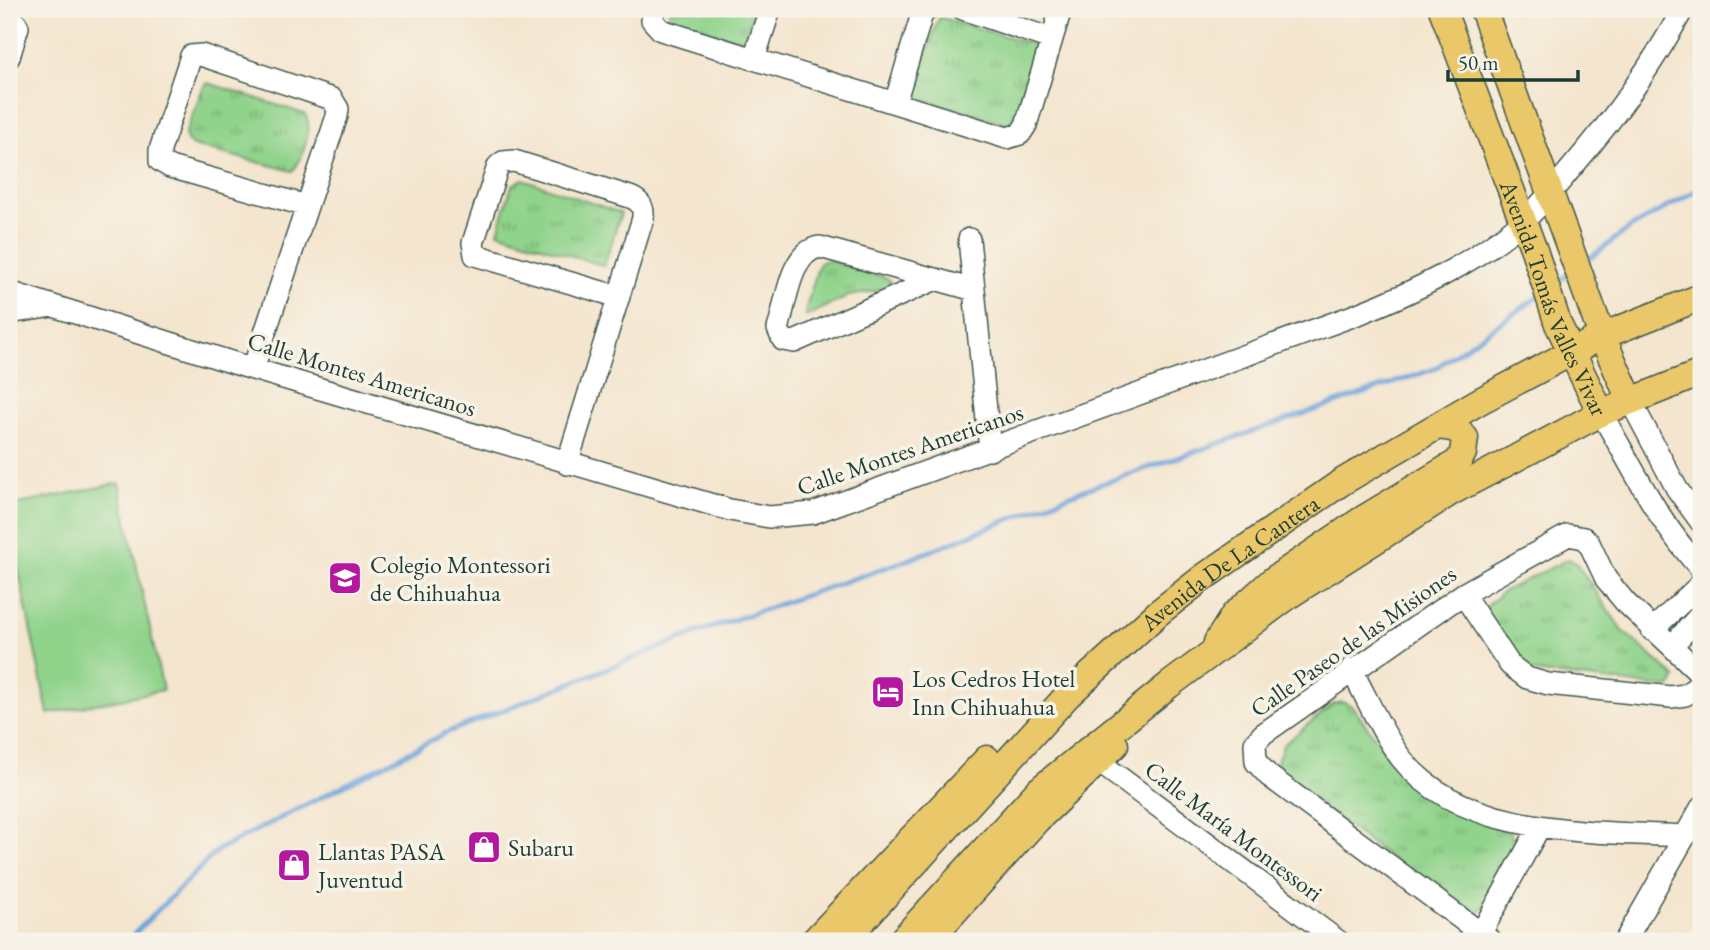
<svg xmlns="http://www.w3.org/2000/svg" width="1710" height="950" viewBox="0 0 1710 950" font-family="'EB Garamond',serif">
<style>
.green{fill:#90d38b;stroke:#588860;stroke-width:2}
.park{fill:url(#park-tufts);stroke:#588860;stroke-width:2}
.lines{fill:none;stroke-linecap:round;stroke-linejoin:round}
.stream{stroke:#6da3db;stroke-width:5}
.minor-casing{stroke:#3f564b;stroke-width:24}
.major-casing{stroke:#3f564b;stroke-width:29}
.minor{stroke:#fff;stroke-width:21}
.major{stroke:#eac769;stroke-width:26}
.labels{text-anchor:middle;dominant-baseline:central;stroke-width:7;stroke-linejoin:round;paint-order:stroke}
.street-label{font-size:24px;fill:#1f3d34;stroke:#f7f3e8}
.poi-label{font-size:24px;fill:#1f3d34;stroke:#f7f3e8;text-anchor:start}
</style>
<defs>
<pattern id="park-tufts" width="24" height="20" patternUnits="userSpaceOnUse" patternTransform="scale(1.75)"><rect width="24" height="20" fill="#90d38b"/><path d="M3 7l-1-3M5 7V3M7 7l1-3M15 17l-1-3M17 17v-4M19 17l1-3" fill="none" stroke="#75ac72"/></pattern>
</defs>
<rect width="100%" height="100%" fill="#f7f3e8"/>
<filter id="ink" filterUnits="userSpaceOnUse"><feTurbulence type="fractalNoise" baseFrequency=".0143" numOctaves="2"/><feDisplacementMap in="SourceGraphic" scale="14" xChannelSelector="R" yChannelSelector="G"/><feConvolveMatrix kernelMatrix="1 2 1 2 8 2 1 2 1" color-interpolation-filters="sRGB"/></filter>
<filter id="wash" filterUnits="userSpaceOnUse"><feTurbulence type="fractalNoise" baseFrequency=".00686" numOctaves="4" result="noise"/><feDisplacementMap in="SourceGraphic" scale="28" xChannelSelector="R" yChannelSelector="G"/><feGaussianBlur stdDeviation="1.57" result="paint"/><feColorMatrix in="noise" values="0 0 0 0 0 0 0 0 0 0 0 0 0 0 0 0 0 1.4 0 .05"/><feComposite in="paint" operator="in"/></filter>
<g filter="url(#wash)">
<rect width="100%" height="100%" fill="#f4e5ce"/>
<path class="green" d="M119 483 163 690 48 714 9 525V506Z"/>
<path class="park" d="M671 9H754L743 41 667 20Z
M939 17 1036 45 1013 126 912 96Z
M208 83 305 114C314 127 302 159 293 171L193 146 187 141 185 134 203 88Z
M523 179 621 213 604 266 498 232 512 185Z
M828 260 887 278 891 283 885 289 849 296 807 316 805 312 818 267 821 262Z
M1568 559 1576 563 1622 630 1676 678 1670 688 1517 670 1483 610 1502 592Z
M1343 702 1352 706 1396 766 1486 823 1509 831 1516 846 1483 909 1475 915 1464 913 1285 779 1277 761 1283 745 1333 704Z"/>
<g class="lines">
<path class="stream" d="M1583 263 1630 228 1701 188
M1552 286 1570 273
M127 941 218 850 448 732 699 632 910 559 1078 492 1434 369 1542 294"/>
</g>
</g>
<g filter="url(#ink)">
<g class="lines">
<g class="minor-casing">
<path id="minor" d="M655 9 652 20 661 30 1007 138 1020 134 1026 125 1061 9
M963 9 1051 39
M9 13 18 27 9 57
M754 59 770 9
M895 103 922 14 928 9
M969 239 990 450
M936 279 794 342 783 340 778 329C786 304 790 251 820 247L974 290
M9 292 253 369 730 510 769 517 813 513 1358 314C1416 291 1471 264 1520 224 1540 207 1557 185 1574 165 1616 116 1652 66 1683 9
M9 313 47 307
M253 369 337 116 338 109 332 99 201 55 191 56 160 150V161L170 167 307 206
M1630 400 1677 489 1701 522
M1601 413C1632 466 1659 524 1701 569
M567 464 643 218C644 206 640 201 630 197L514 161 503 162 498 166 473 243 475 255 619 297
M1463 594 1510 665 1527 678 1548 684 1671 697 1685 695 1701 684
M1652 630 1701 584
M1672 646 1701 614
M1351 669C1367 698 1381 732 1401 758 1463 838 1596 831 1686 836
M1099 762 1338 941
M1481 933 1540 826
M1491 941 1269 776 1256 762 1255 743 1263 734 1463 594 1568 535 1584 538 1589 543 1606 579 1625 602 1701 674
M1625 941 1701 808"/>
</g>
<g class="major-casing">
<g id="major">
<path id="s1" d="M1442 9 1534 250 1558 324 1601 413"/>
<path d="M1483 9 1602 336 1630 400"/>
<path d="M1217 642 1234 615 1273 580 1360 521 1458 462 1463 453 1465 438 1457 429 1438 426"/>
<path d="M814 941 987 759"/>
<path id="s2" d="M844 941 1068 695 1158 613 1204 577 1342 482 1478 402 1602 336 1701 297"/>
<path d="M901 941 1039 790 1169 685 1291 594 1451 492 1516 458 1601 413 1701 373"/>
<path d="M928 941 1036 821 1115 745"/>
</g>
</g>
<use href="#minor" class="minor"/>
<use href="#major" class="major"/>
</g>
</g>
<defs>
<g id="school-square" transform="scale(1.75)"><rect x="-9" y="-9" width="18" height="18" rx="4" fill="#b5179e" stroke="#f7f3e8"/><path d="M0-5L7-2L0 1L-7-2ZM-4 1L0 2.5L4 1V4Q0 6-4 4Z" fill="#fff"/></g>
<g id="hotel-square" transform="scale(1.75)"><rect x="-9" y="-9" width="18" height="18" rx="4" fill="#b5179e" stroke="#f7f3e8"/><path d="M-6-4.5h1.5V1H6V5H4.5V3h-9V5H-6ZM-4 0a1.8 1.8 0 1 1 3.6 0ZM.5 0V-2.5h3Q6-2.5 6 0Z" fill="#fff"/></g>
<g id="shop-square" transform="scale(1.75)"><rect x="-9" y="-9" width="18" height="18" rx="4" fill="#b5179e" stroke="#f7f3e8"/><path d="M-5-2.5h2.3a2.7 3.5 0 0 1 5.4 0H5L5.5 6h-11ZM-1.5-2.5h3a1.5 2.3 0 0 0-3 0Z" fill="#fff"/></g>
</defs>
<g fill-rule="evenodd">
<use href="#school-square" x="345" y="578"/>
<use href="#hotel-square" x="888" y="692"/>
<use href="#shop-square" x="484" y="847"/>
<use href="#shop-square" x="294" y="865"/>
</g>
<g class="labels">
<g class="street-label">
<text stroke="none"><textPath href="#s1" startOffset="310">Avenida Tomás Valles Vivar</textPath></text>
<text transform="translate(362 374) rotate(17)">Calle Montes Americanos</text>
<text transform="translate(910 449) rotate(-19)">Calle Montes Americanos</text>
<text stroke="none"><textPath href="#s2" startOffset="542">Avenida De La Cantera</textPath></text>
<text transform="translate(1353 641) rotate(-35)">Calle Paseo de las Misiones</text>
<text transform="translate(1234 831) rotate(37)">Calle María Montessori</text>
</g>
<g class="poi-label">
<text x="370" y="564">Colegio Montessori<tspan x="370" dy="28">de Chihuahua</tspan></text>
<text x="912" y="678">Los Cedros Hotel<tspan x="912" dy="28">Inn Chihuahua</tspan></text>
<text x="508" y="847">Subaru</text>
<text x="318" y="851">Llantas PASA<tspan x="318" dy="28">Juventud</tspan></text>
</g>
</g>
<rect width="1710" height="950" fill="none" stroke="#f7f3e8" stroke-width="35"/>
<path d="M1448 70v10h130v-10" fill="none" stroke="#1f3d34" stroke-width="3.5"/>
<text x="1458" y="70" font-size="21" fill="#1f3d34" stroke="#f7f3e8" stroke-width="5" paint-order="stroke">50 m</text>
</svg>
